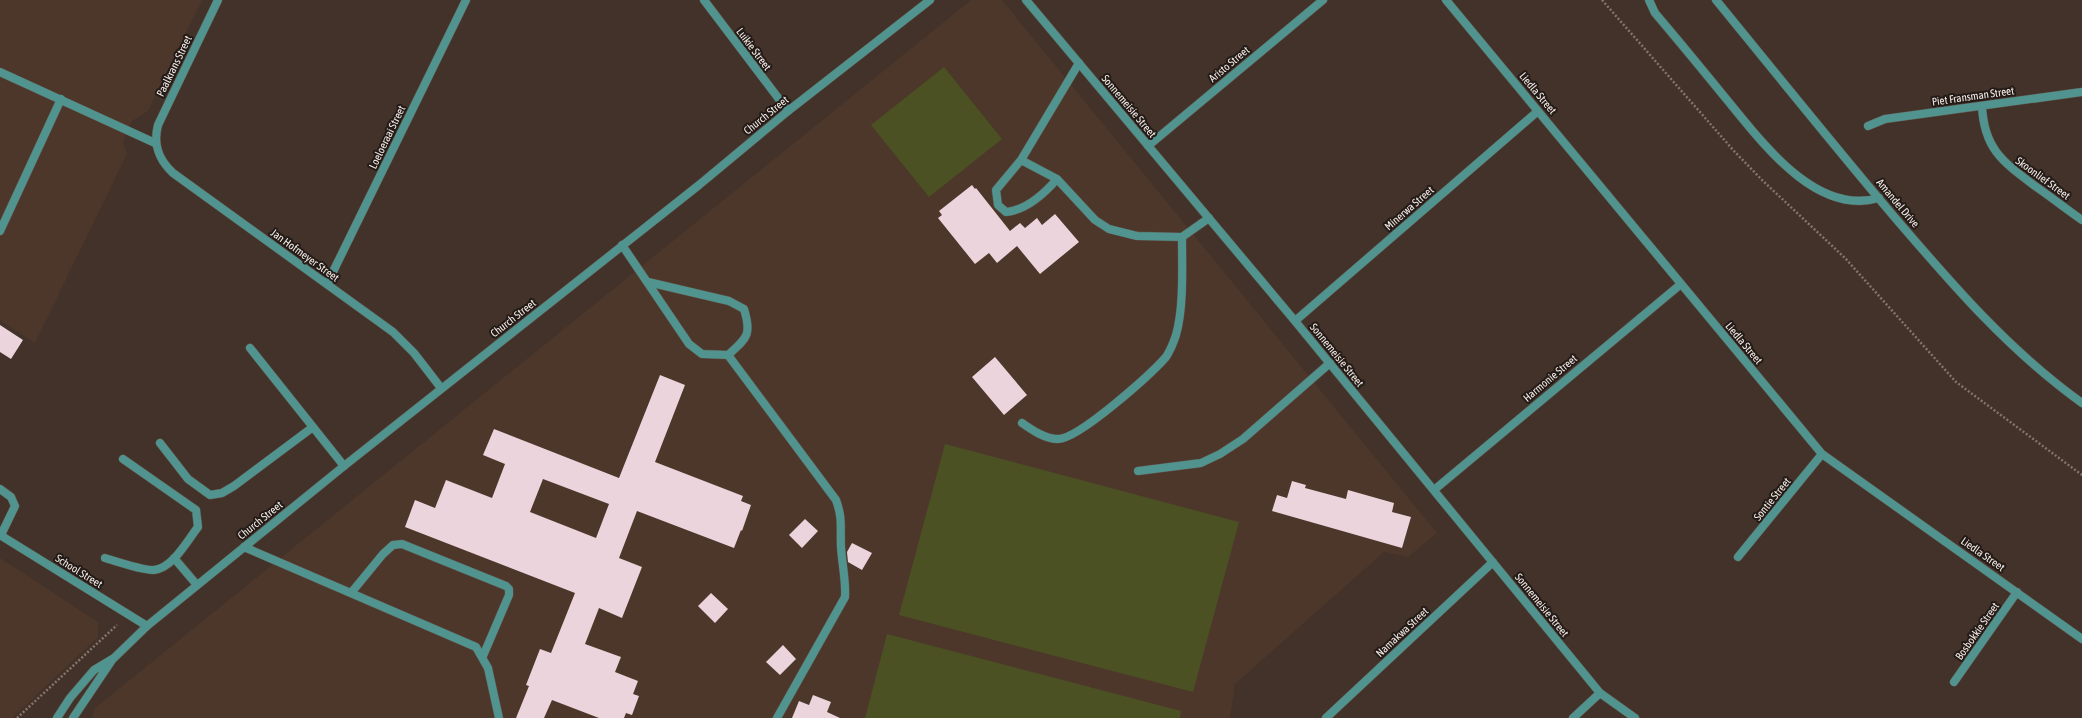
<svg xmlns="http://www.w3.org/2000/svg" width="2082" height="718" viewBox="0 0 2082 718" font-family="'Asap Condensed',sans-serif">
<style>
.built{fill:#4d372a}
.green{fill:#4b5123}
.building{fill:#ecd4dd;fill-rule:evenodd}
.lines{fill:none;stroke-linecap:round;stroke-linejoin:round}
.service-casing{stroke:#5f5047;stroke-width:9}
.minor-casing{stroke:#5f5047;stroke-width:9}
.tertiary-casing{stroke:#5f5047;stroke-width:9}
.path{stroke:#84756d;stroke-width:2.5;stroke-dasharray:2 2;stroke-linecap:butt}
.service{stroke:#51938e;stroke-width:8}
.minor{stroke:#51938e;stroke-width:8}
.tertiary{stroke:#51938e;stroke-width:8}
.labels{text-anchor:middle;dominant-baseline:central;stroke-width:4;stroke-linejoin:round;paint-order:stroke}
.street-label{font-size:11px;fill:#f7ece6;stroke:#231b18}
</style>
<rect width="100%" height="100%" fill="#423229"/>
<path class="built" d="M0 0H202L148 111 132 121 123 142 127 154 35 343 0 320Z
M971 0H1002L1437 533 1408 557 1384 552 1235 684 1230 718H92L95 708Z
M0 558 98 622V637L12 718H0Z"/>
<path class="green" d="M944 67 1002 139 929 197 871 125Z
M945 444 1239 522 1193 692 899 615Z
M887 634 1181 711 1180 718H865Z"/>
<path class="building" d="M972 185 975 189 976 188 1010 231 1020 223 1025 228 1037 218 1042 225 1055 214 1079 242 1040 274 1017 246 997 263 989 253 975 264 938 218 942 215 939 211Z
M0 325 23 340 11 359 0 352Z
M995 357 1027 395 1004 415 972 377Z
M660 375 685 385 655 462 743 496 741 501 751 505 742 531 741 530 734 548 637 511 619 558 642 567 622 618 599 608 585 644 621 657 615 672 638 681 633 694 639 696 632 715 626 713 624 718H599L552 700 544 718H516L529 686 526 685 540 649 551 653 575 593 405 527 415 500 435 508 446 480 492 498 505 464 483 455 494 429 619 478ZM543 479 609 504 596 538 530 512Z
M1292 481 1306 485 1305 488 1346 499 1348 490 1394 503 1392 512 1411 517 1402 548 1272 511 1277 495 1287 498Z
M805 519 818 531 802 548 789 535Z
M852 543 872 553 862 570 848 562 847 552Z
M711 593 728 609 715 623 698 606Z
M783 645 796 659 780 675 766 662Z
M813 695 831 702 827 712 840 718H792L799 701 809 705Z"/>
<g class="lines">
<g class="service-casing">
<path id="service" d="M1649 0 1655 13C1678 40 1701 68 1723 95 1759 138 1814 217 1879 198
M0 72 155 143
M1021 160 1057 179 1095 220 1109 229 1137 236 1182 237 1209 218
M1057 179C1044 194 1027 210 1006 212L998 205 996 190 1021 160 1079 63
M0 231 61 99
M622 245 689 344 702 354 728 355C747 338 752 335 744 309L729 301 648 282
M250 348 344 466
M728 355 836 500C843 519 840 528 841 547 842 564 846 580 845 597L777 718
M1022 423C1032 430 1045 439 1058 439 1079 439 1151 374 1166 357 1170 351 1174 341 1176 335 1184 307 1182 267 1182 237
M160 443 188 479 210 495 222 493 234 486 313 427
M1138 471 1201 463 1220 454 1243 439 1330 363
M0 489 11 497 15 506 1 535
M244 547 476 647 488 668 499 718
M105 558C115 561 145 571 154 570 173 568 187 541 198 527L196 510 123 459
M174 558 197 585
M351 593 383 554 393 545 402 544 506 586 509 589V595L483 656"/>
</g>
<g class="minor-casing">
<path id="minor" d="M218 0 158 125C153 144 158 159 173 173L393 332 414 353 441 388
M704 0 788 111
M1026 0 1295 321 1600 693 1635 718
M1446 0 1822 454 2082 639
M1982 106C1984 149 2003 162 2035 186 2051 197 2066 209 2082 220
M1868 126 1885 119 2082 92
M1148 146 1323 0
M327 284 466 0
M1295 321 1538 111
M1434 490 1681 284
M0 535 147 626
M1738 557 1822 454
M1954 682 2017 592
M1326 718 1493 562
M1573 718 1600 693"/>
</g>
<g class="tertiary-casing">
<path id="tertiary" d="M1716 0C1774 71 1832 143 1891 213 1950 282 2008 350 2082 403
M57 718 70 698 94 670 114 658 147 626 344 466 699 185 788 111 930 0
M73 718 112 660"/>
</g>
<path class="path" d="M1602 0 1734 151 1762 180 1845 258 1956 382 2082 475
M17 718 117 625"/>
<use href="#service" class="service"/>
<use href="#minor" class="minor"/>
<use href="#tertiary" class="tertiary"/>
</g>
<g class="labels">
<g class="street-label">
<text transform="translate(754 49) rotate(53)">Luikie Street</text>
<text transform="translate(1229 64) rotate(-40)">Aristo Street</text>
<text transform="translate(174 66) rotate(-64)">Paalkrans Street</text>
<text transform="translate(1538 93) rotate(50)">Liedla Street</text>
<text transform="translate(1973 96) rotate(-8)">Piet Fransman Street</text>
<text transform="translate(1129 106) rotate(50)">Sonnemeisie Street</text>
<text transform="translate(766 115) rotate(-39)">Church Street</text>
<text transform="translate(387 137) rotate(-64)">Loeloeraai Street</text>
<text transform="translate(2043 178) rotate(36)">Skoonlief Street</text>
<text transform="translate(1898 203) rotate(50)">Amandel Drive</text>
<text transform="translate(1409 208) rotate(-41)">Minerwa Street</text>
<text transform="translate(305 255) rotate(36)">Jan Hofmeyer Street</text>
<text transform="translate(513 318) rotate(-38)">Church Street</text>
<text transform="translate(1744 343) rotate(50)">Liedla Street</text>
<text transform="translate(1337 355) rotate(51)">Sonnemeisie Street</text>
<text transform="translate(1550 378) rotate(-40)">Harmonie Street</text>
<text transform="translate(1772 499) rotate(-51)">Sontie Street</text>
<text transform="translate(260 520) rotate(-39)">Church Street</text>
<text transform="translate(1983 554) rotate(35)">Liedla Street</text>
<text transform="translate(79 571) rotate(32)">School Street</text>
<text transform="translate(1542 605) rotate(51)">Sonnemeisie Street</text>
<text transform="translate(1977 631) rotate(-55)">Bosbokkie Street</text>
<text transform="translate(1402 632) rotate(-43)">Namakwa Street</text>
</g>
</g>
</svg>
